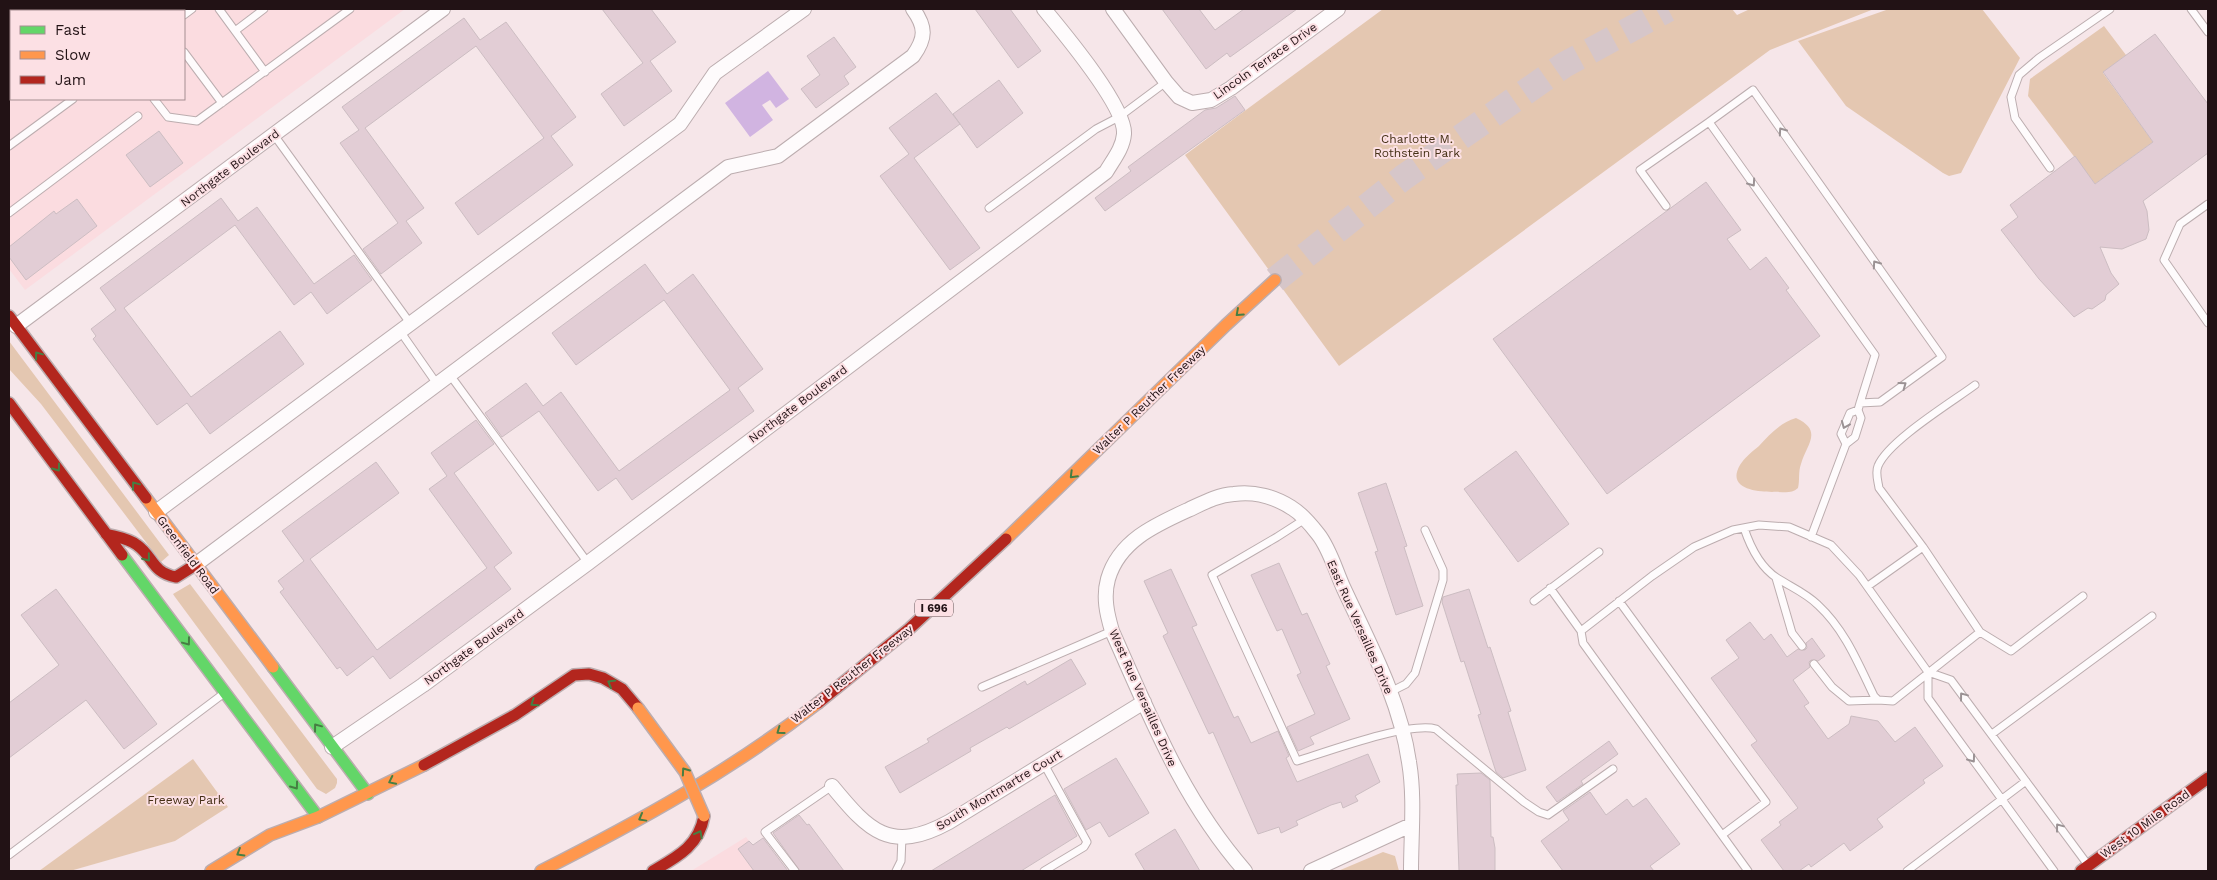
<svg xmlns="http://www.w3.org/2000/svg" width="2217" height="880" viewBox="0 0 2217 880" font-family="'Work Sans',sans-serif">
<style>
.built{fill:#fbdce0;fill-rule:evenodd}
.green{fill:#e4c7b1}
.water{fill:#d1b4e1}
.building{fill:#e2cdd5;stroke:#ccbdc2}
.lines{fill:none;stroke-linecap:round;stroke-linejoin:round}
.highway-tunnel{stroke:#d6c6c9;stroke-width:26;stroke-dasharray:26 13;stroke-linecap:butt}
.lane-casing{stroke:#bcadaf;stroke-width:9}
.street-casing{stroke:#bcadaf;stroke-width:16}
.fast-casing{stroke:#bcadaf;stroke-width:14}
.slow-casing{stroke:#bcadaf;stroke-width:14}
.jam-casing{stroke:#bcadaf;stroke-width:14}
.lane{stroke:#fefbfc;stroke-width:7}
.street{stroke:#fefbfc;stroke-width:14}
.fast{stroke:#63d668;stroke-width:11}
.slow{stroke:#ff974d;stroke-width:11}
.jam{stroke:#b3261e;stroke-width:11}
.slow-bridge-casing{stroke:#bcadaf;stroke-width:14;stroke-linecap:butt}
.slow-bridge{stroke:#ff974d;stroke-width:11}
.oneway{stroke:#9b9294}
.oneway2{stroke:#467e43}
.labels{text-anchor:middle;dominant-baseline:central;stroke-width:4;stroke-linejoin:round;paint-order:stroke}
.shield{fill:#fce0e4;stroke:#635053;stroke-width:1}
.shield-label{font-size:11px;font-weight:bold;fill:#221215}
.street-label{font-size:12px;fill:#221215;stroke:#fce0e4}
.park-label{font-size:12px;fill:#442f15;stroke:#fce0e4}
</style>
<rect width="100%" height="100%" fill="#f6e6e9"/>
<path class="built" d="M9 9H405L25 290 9 269ZM11 11H184V99H11Z
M746 837 772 871H691Z"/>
<path class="green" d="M1383 9H1732L1737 15 1750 9H1874L1770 50 1339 366 1185 155Z
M1889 9H1982L2020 58 1961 173 1949 176 1943 173 1846 106 1798 41Z
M2104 26 2126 55 2103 73 2153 142 2095 184 2028 96 2030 79Z
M9 341 169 555 161 562 41 404 9 369Z
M1796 418C1824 431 1806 445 1801 464 1798 472 1800 480 1798 488 1790 495 1782 491 1772 492 1757 492 1726 489 1740 465 1744 458 1753 451 1759 446 1770 434 1780 423 1796 418Z
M190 584 337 779V783L335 788 326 794 317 789 175 597 173 594Z
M193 759 228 807 175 841 70 871H39Z
M1383 852 1395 856 1399 871H1338Z"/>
<path class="water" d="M768 71 789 99 776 108 770 100 762 105 773 120 750 137 725 103Z"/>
<path class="building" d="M602 9H651L676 42 650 61 672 91 624 126 601 94 643 63Z
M975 9H1010L1041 51 1018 68Z
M1162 9H1199L1215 30 1244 9H1297L1230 57 1227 53 1206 69Z
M464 18 480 40 506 22 576 117 551 136 573 165 478 235 455 203 544 138 476 46 365 128 424 208 406 221 422 243 381 274 363 249 398 223 340 143 359 130 342 107Z
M2155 34 2208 104V153L2143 201 2147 211 2149 230 2146 239 2122 249 2100 247 2111 273 2119 284 2106 295 2105 300 2092 309 2088 308 2074 317 2039 279 2001 230 2018 217 2010 205 2075 156 2095 184 2153 142 2103 72Z
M834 37 856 67 844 76 849 84 816 108 801 89 820 75 807 56Z
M999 80 1023 113 977 148 953 114Z
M936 93 960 124 914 158 980 248 950 270 880 176 909 154 889 128Z
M1235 96 1245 110 1105 211 1095 198 1131 171 1128 167 1205 110 1216 108Z
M159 131 183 163 150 187 126 155Z
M1706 182 1741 230 1727 239 1750 270 1766 257 1789 288 1786 290 1820 336 1607 494 1493 339Z
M221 198 238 221 257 207 314 284 354 255 372 280 327 314 311 292 294 305 235 225 124 308 191 397 280 331 304 364 210 434 187 403 157 425 93 339 96 336 91 329 116 310 100 288Z
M77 199 97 226 26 280 9 257V247L54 211 56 214Z
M645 264 667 294 693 274 763 369 738 388 754 411 632 500 616 478 598 491 539 411 502 437 485 413 526 383 543 406 561 392 619 471 730 390 664 300 576 365 552 333Z
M476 420 494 444 454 473 512 553 494 567 511 589 390 679 373 656 347 676 340 667 337 669 280 592 284 589 278 581 304 561 282 531 376 462 399 493 310 559 377 650 487 568 429 489 447 476 431 453Z
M1516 451 1569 524 1518 562 1464 489Z
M1386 483 1407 546 1404 547 1423 606 1396 615 1375 552 1378 551 1358 493Z
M1279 563 1302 615 1307 613 1330 664 1326 666 1350 719 1310 737 1314 744 1298 751 1287 727 1315 714 1297 675 1301 673 1282 629 1277 631 1251 575Z
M1171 569 1197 625 1192 627 1234 718 1238 716 1251 743 1278 731 1289 756 1286 758 1297 782 1368 754 1380 782 1355 796 1358 801 1343 808 1341 802 1331 805 1296 821 1298 825 1281 833 1279 827 1258 834 1213 732 1209 734 1163 636 1168 633 1144 581Z
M56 589 157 724 124 749 86 700 9 758V703L59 665 21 615Z
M1469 589 1488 648 1490 647 1511 711 1508 712 1526 770 1503 778 1496 772 1478 715 1481 714 1464 661 1461 662 1442 602 1443 597Z
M1750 622 1764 640 1771 634 1787 657 1798 649 1805 650 1807 648 1806 643 1812 638 1825 656 1818 661 1811 660 1809 662 1810 667 1793 680 1809 703 1804 706 1828 739 1849 724 1851 716 1878 721 1895 742 1915 727 1943 766 1923 780 1925 783 1877 819 1883 827 1850 851 1844 843 1811 867 1809 864 1799 871H1784L1761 840 1781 825 1779 822 1798 808 1751 745 1757 741 1711 678 1739 658 1726 640Z
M1071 659 1086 684 1009 729 1007 727 970 748 971 751 900 793 885 767 929 742 927 739 1025 681 1027 685Z
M1609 741 1618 754 1581 781 1583 784 1557 802 1546 787Z
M1116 758 1149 813 1109 837 1100 822 1086 830 1064 789Z
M1481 773 1490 780 1491 837H1493L1495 848V871H1459L1456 785H1458L1457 774Z
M1590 792 1606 815 1627 799 1633 807 1646 798 1680 844 1650 866 1654 871H1563L1541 841 1569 820 1563 811Z
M1055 795 1077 836 1021 871H931Z
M799 815 807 825 809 824 844 871H800L773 833Z
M1175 829 1200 871H1145L1135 854Z
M763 838 788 871H754L738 849 749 841 753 845Z"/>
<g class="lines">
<path class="highway-tunnel" d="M1275 280 1404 177 1564 65 1668 9"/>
<g class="lane-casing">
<path id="lane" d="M219 9 265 72
M2191 9 2208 32
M184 15 192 9
M235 31 264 9
M184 52 222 103
M154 99 168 117 197 121 350 9
M274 135 410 323
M9 146 73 99
M2050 168 2015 118 2011 97 2019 75 2039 58 2110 9
M2208 204 2180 224 2164 260 2208 323
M1666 206 1640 170 1709 122
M989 208 1096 129 1119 117 1166 82
M9 213 138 116
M400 331 437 384
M450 375 588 563
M1846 444 1841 434 1850 413 1858 410
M1305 519 1277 537 1212 575 1297 761C1326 752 1410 721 1436 729L1524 802 1539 812 1548 815 1613 769
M1744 528C1750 546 1760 567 1777 578 1791 587 1806 593 1818 605 1845 630 1858 663 1874 696L1878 700 1893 701 1980 632 1923 547 1879 488C1878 481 1875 473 1878 466 1888 441 1952 402 1975 385
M1811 537 1846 444 1855 437 1861 418 1858 410 1860 403 1875 355 1709 122 1753 90 1942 357 1880 402 1860 403
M1776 578 1792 633 1802 646
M1868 586 1923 547
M1550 588 1581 631
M1534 601 1599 552
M1619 601 1766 802 1722 835
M1980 632 2011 651 2083 596
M1814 664 1832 687 1849 701 1878 700
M1928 672 1951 680 2088 865
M982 687 1112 631
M1390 692 1406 684 1415 673 1443 580V570L1425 530
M1992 734 2152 616
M1044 764 1087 842 1084 847 1044 871
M9 855 223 694
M795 871 765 832 832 786
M896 871 901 861 902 837
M1748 871 1583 643 1581 631 1652 576 1694 547 1733 530 1759 525 1789 527 1831 545 1859 575 1928 672V698L2054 871
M1907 871 2026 781"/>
</g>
<g class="street-casing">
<path id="street" d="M1113 9 1166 82 1179 97 1192 103 1211 100 1231 88 1338 9
M16 326 443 9
M156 512 680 124 715 73 804 9
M195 565 728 167 778 156 913 56C926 38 926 27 913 9
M332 747 423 685 588 563 1106 172C1113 160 1123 148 1124 134 1126 107 1063 32 1044 9
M832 786C869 831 890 854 949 822L1144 702
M1245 871C1182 799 1151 718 1112 631 1107 614 1103 597 1108 579 1119 541 1155 525 1188 510 1203 503 1217 495 1234 494 1254 491 1275 497 1292 508 1302 514 1311 525 1318 534 1330 549 1336 572 1344 589 1370 645 1400 700 1409 762 1415 797 1411 836 1411 871
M1311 871 1411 825"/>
</g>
<g class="fast-casing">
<path id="fast" d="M122 555 318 817
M273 667 368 794"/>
</g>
<g class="slow-casing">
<path id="slow" d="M146 498 273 667
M1006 539 1226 325 1275 280
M211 871 270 835 318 817 424 765
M541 871C638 822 732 770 818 703"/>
</g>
<g class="jam-casing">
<path id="jam" d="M9 316 146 498
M9 403 122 555
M106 534C116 537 128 538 137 545 154 557 151 572 176 577L195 565
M818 703 909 629 1006 539
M424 765 515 715 574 675 589 674 603 678 622 689 638 708
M653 871C677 857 699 846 704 816
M2081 871 2208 778"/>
</g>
<use href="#lane" class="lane"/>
<use href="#street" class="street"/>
<use href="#fast" class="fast"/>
<use href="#slow" class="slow"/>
<use href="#jam" class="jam"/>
<g class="slow-bridge-casing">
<path id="slow-bridge" d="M638 708 685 772 704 816"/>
</g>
<use href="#slow-bridge" class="slow-bridge"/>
</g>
<defs><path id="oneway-chevron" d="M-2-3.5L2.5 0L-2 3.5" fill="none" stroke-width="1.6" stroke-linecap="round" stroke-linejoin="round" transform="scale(1.25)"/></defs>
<g class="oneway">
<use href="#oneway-chevron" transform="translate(1782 131) rotate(-125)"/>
<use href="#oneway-chevron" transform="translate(1752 183) rotate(55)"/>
<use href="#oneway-chevron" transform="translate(1876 264) rotate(-125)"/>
<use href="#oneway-chevron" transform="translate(1903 385) rotate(-36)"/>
<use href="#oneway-chevron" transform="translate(1845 425) rotate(113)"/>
<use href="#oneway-chevron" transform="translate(1963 696) rotate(-127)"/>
<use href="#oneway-chevron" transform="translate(1972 759) rotate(54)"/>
<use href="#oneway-chevron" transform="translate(2059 827) rotate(-127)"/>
</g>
<g class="oneway2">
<use href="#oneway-chevron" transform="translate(1239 313) rotate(138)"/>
<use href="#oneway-chevron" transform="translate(38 355) rotate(-127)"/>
<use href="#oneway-chevron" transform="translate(57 468) rotate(54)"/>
<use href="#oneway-chevron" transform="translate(1073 475) rotate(135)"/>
<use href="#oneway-chevron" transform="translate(135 485) rotate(-127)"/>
<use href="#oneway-chevron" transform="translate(147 558) rotate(51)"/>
<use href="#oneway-chevron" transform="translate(187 642) rotate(53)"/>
<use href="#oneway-chevron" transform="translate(611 683) rotate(-150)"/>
<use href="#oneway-chevron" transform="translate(534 703) rotate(145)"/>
<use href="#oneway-chevron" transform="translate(317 727) rotate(-127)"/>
<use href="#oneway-chevron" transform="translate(780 731) rotate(144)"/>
<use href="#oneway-chevron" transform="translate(685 771) rotate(-125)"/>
<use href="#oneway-chevron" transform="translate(392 781) rotate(154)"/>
<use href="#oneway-chevron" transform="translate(295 786) rotate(54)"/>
<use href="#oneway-chevron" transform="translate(642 818) rotate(151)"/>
<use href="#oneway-chevron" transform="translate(699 834) rotate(-62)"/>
<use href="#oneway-chevron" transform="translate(240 853) rotate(149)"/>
</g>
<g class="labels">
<rect class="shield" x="915" y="599.5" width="38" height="17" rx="4"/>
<g class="shield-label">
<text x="934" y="608">I 696</text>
</g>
<g class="street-label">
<text transform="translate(1265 61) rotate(-35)">Lincoln Terrace Drive</text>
<text transform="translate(230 168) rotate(-37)">Northgate Boulevard</text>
<text transform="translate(1149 400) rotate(-44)">Walter P Reuther Freeway</text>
<text transform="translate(798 404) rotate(-37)">Northgate Boulevard</text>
<text transform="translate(188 555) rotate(53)">Greenfield Road</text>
<text transform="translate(1360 627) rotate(66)">East Rue Versailles Drive</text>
<text transform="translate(474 647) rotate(-36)">Northgate Boulevard</text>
<text transform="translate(852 674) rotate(-38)">Walter P Reuther Freeway</text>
<text transform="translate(1143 698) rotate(66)">West Rue Versailles Drive</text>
<text transform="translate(999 790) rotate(-31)">South Montmartre Court</text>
<text transform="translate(2145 824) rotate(-36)">West 10 Mile Road</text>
</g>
<g class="park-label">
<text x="1417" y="139">Charlotte M.<tspan x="1417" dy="14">Rothstein Park</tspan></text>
<text x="186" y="800">Freeway Park</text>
</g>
</g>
<rect width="2217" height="880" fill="none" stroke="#221215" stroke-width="20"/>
<rect x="10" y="10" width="175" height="90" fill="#fce0e4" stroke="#a58e91"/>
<rect x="20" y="26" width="25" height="8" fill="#63d668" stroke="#a58e91"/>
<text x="55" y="35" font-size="15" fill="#221215">Fast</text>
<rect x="20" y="51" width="25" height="8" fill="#ff974d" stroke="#a58e91"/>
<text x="55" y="60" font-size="15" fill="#221215">Slow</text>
<rect x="20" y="76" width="25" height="8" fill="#b3261e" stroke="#a58e91"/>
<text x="55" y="85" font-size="15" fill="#221215">Jam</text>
</svg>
